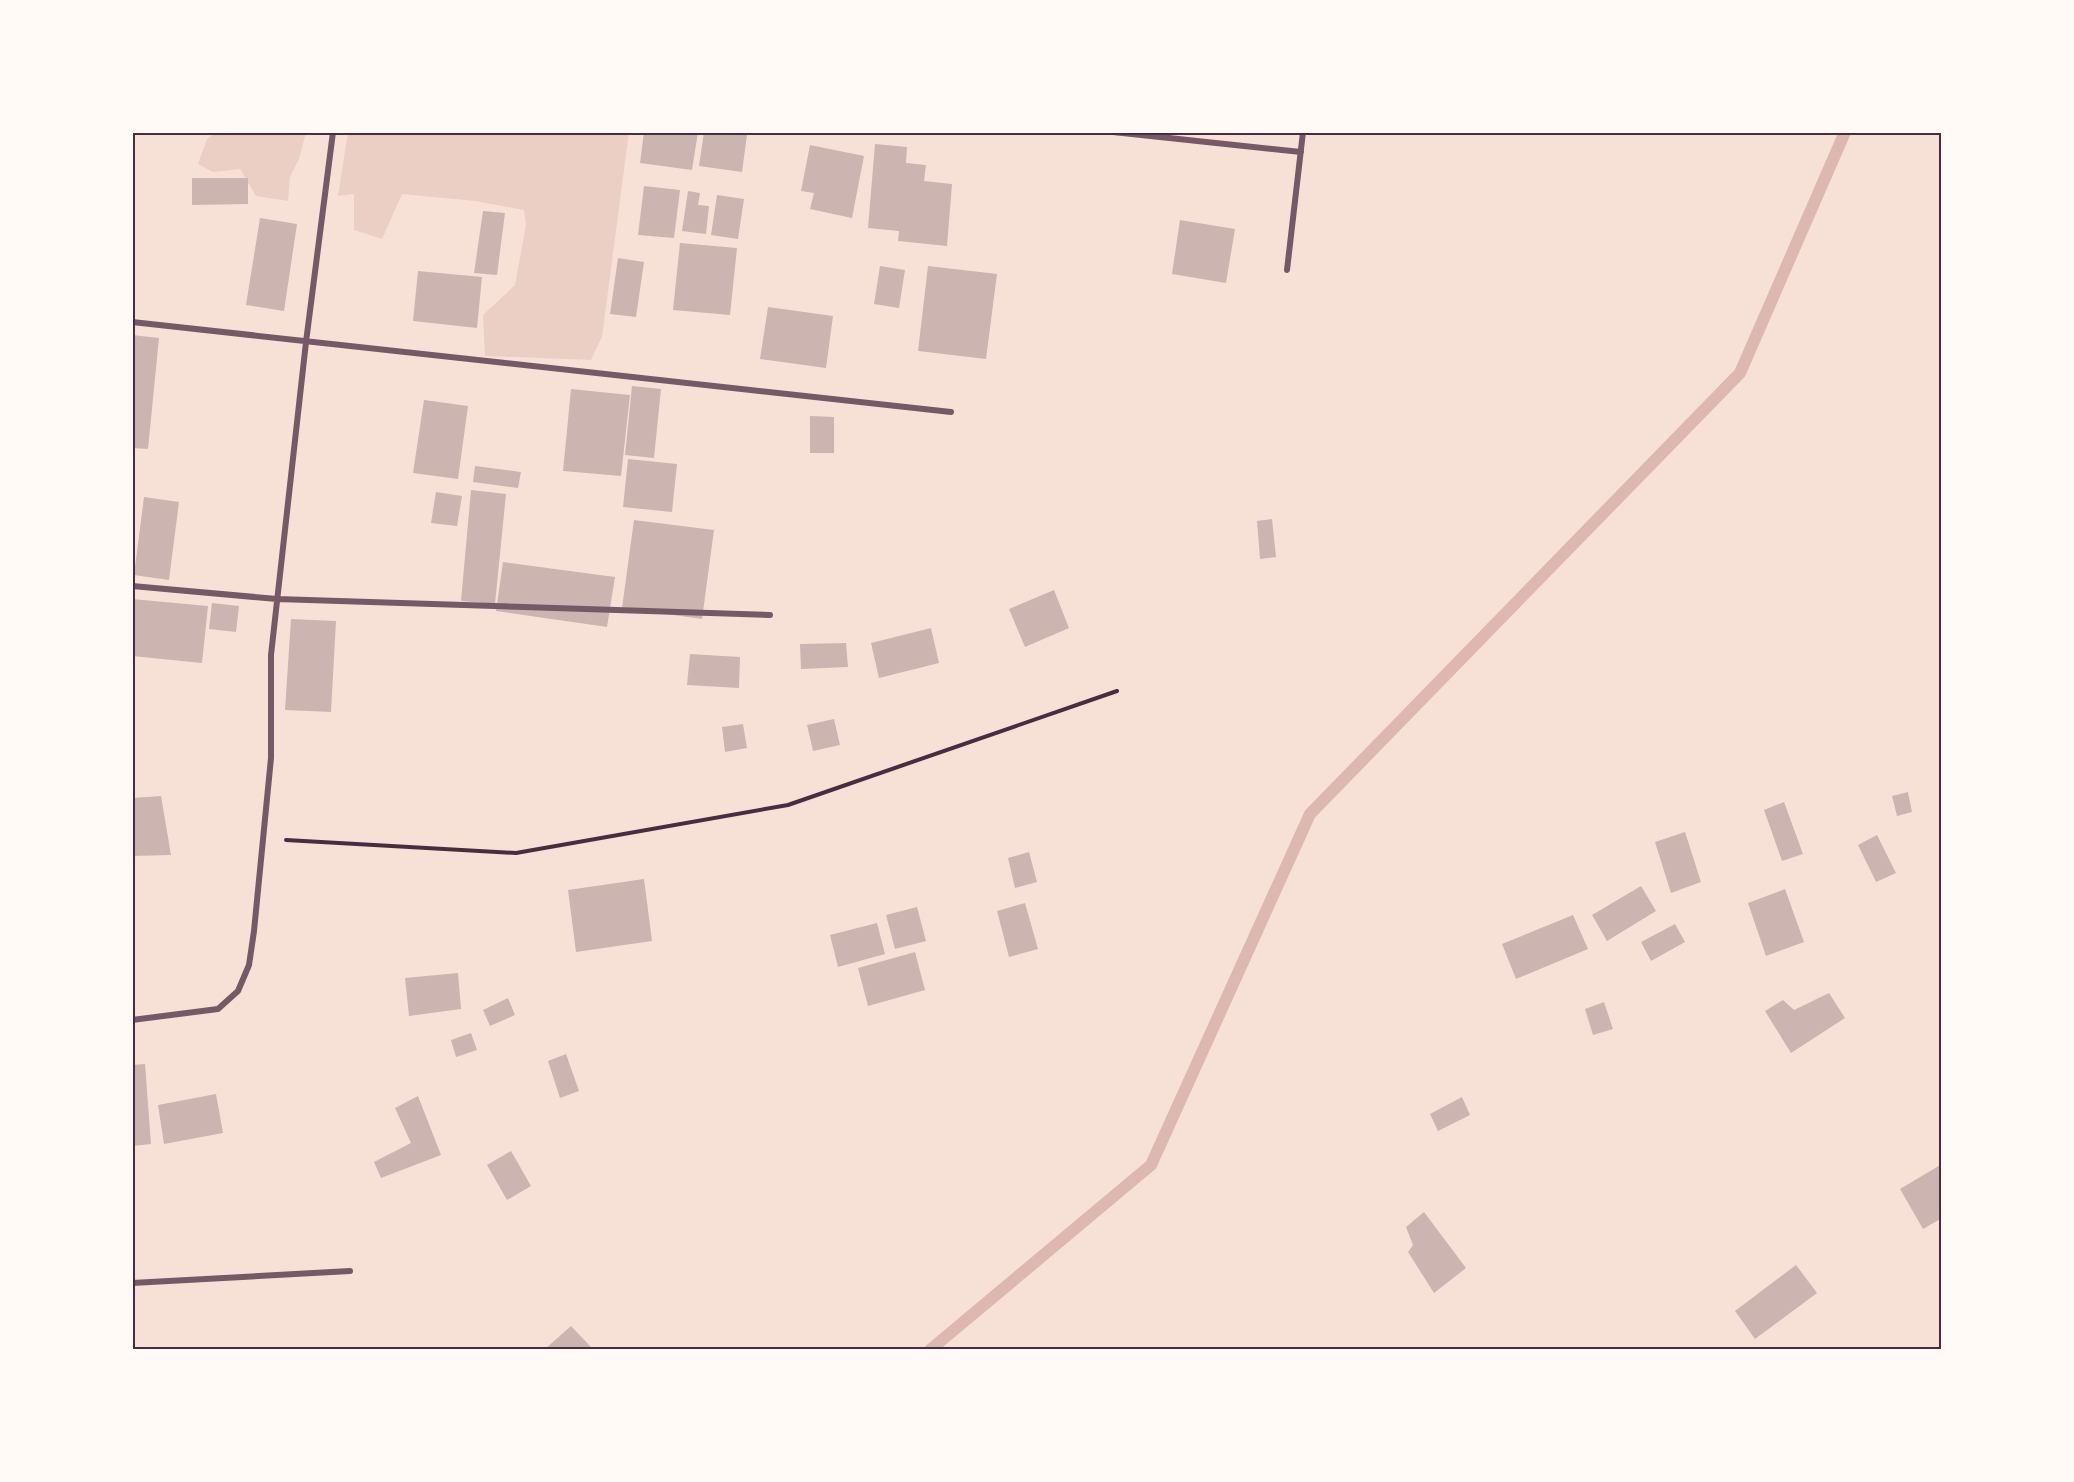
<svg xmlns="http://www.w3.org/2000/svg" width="2074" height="1482" viewBox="0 0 2074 1482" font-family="'Varela Round',sans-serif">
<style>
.green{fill:#ebcfc5}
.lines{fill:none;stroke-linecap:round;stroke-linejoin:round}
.stream{stroke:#dcb8b0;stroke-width:12}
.building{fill:#ccb4b1}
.path{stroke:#4a2c40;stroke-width:4}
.minor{stroke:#755966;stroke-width:6}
.neatline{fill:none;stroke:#4a2c40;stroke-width:2}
</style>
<rect width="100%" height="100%" fill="#f7e1d7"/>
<path class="green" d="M216 132H306L299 159 290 177 288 201 256 196 240 169 213 172 198 164 207 139Z
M348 132H629L602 337 591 360 485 356 483 315 515 285 526 225 524 210 475 201 402 194 382 239 354 230V194L338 196Z"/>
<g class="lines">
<path class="stream" d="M930 1350 1151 1165 1310 814 1740 373 1845 132"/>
</g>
<path class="building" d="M644 132H698L692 170 640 163Z
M704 132 747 135 742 172 699 166Z
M875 144 907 147 906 163 926 165 924 181 952 184 947 246 898 241 899 231 868 228Z
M810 145 864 156 852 218 810 209 814 193 801 191Z
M192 178H248V204L192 205Z
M644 186 680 190 674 238 638 235Z
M688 191 700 193 698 205 709 206 706 234 682 231Z
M717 195 744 199 738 239 711 235Z
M483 211 505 213 497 275 474 273Z
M260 218 297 224 284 311 246 305Z
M1180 220 1235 229 1226 283 1172 274Z
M680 243 737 248 730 315 673 310Z
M618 258 644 262 636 317 610 314Z
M880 266 905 270 899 308 874 304Z
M928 266 997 274 986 359 918 351Z
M418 271 482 277 477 328 413 321Z
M768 307 833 316 826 368 760 359Z
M132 335 159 338 148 449 132 448Z
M632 386 661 389 654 458 625 455Z
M571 389 630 395 621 476 563 471Z
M424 400 468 406 458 479 413 473Z
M810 416 834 417V453H810Z
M628 459 677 464 672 512 623 507Z
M475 466 521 472 518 488 473 482Z
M471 490 506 494 495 604 461 601Z
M436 492 462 496 457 526 431 523Z
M144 497 179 502 169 580 134 575Z
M1272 519 1276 557 1260 559 1257 521Z
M634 520 714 530 702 619 622 608Z
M503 562 615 577 607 627 496 611Z
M1054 590 1069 628 1025 647 1009 609Z
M132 599 208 606 202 663 132 656Z
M212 603 239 606 236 632 209 629Z
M291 619 336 621 331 712 285 710Z
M931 628 939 663 879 678 871 643Z
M846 643 848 667 801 669 800 644Z
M690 654 740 657 739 688 687 685Z
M834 719 840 745 813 751 807 725Z
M743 724 747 748 725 752 722 727Z
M1908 792 1912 812 1897 816 1892 796Z
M161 796 171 855 132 856V798Z
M1784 802 1803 854 1782 861 1764 810Z
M1685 832 1701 882 1671 893 1655 842Z
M1877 835 1896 873 1876 882 1858 845Z
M1029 852 1037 882 1015 888 1008 858Z
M644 879 652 941 576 952 568 890Z
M1641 886 1656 911 1607 941 1592 915Z
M1785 889 1804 942 1766 956 1748 903Z
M1025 903 1038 949 1009 957 997 911Z
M917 907 926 941 895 949 886 915Z
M1573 915 1588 949 1516 979 1502 944Z
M877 923 885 954 838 967 830 935Z
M1675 924 1685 942 1651 961 1641 942Z
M915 952 925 990 868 1006 858 968Z
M458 973 461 1009 409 1016 405 978Z
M1829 993 1845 1018 1791 1053 1765 1011 1783 1000 1794 1010Z
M508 998 515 1015 490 1026 483 1010Z
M1604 1002 1613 1029 1593 1035 1585 1009Z
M471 1033 477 1050 456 1057 451 1040Z
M566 1054 579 1091 560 1098 548 1061Z
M145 1064 151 1144 132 1146V1065Z
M216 1094 223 1133 164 1144 158 1105Z
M418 1096 441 1155 381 1178 374 1162 411 1143 395 1108Z
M1462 1097 1470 1115 1438 1131 1430 1114Z
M511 1151 531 1186 507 1200 487 1165Z
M1942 1164V1218L1923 1229 1900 1189Z
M1424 1212 1466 1268 1434 1293 1408 1252 1413 1245 1406 1227Z
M1796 1265 1817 1293 1755 1339 1735 1311Z
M571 1326 591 1347 588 1350H544Z"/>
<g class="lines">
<path class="path" d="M286 840 516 853 788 805 1117 691"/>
<path class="minor" d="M1113 132 1301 152
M1287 270 1303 132
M132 322 951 412
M132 586 277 599 770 615
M132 1020 218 1009 238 991 249 965 254 931 271 758V655L306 342 333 132
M132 1283 350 1271"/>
</g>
<rect width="2074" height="1482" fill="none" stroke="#fffaf5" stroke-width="267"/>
<rect x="134" y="134" width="1806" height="1214" class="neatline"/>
</svg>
